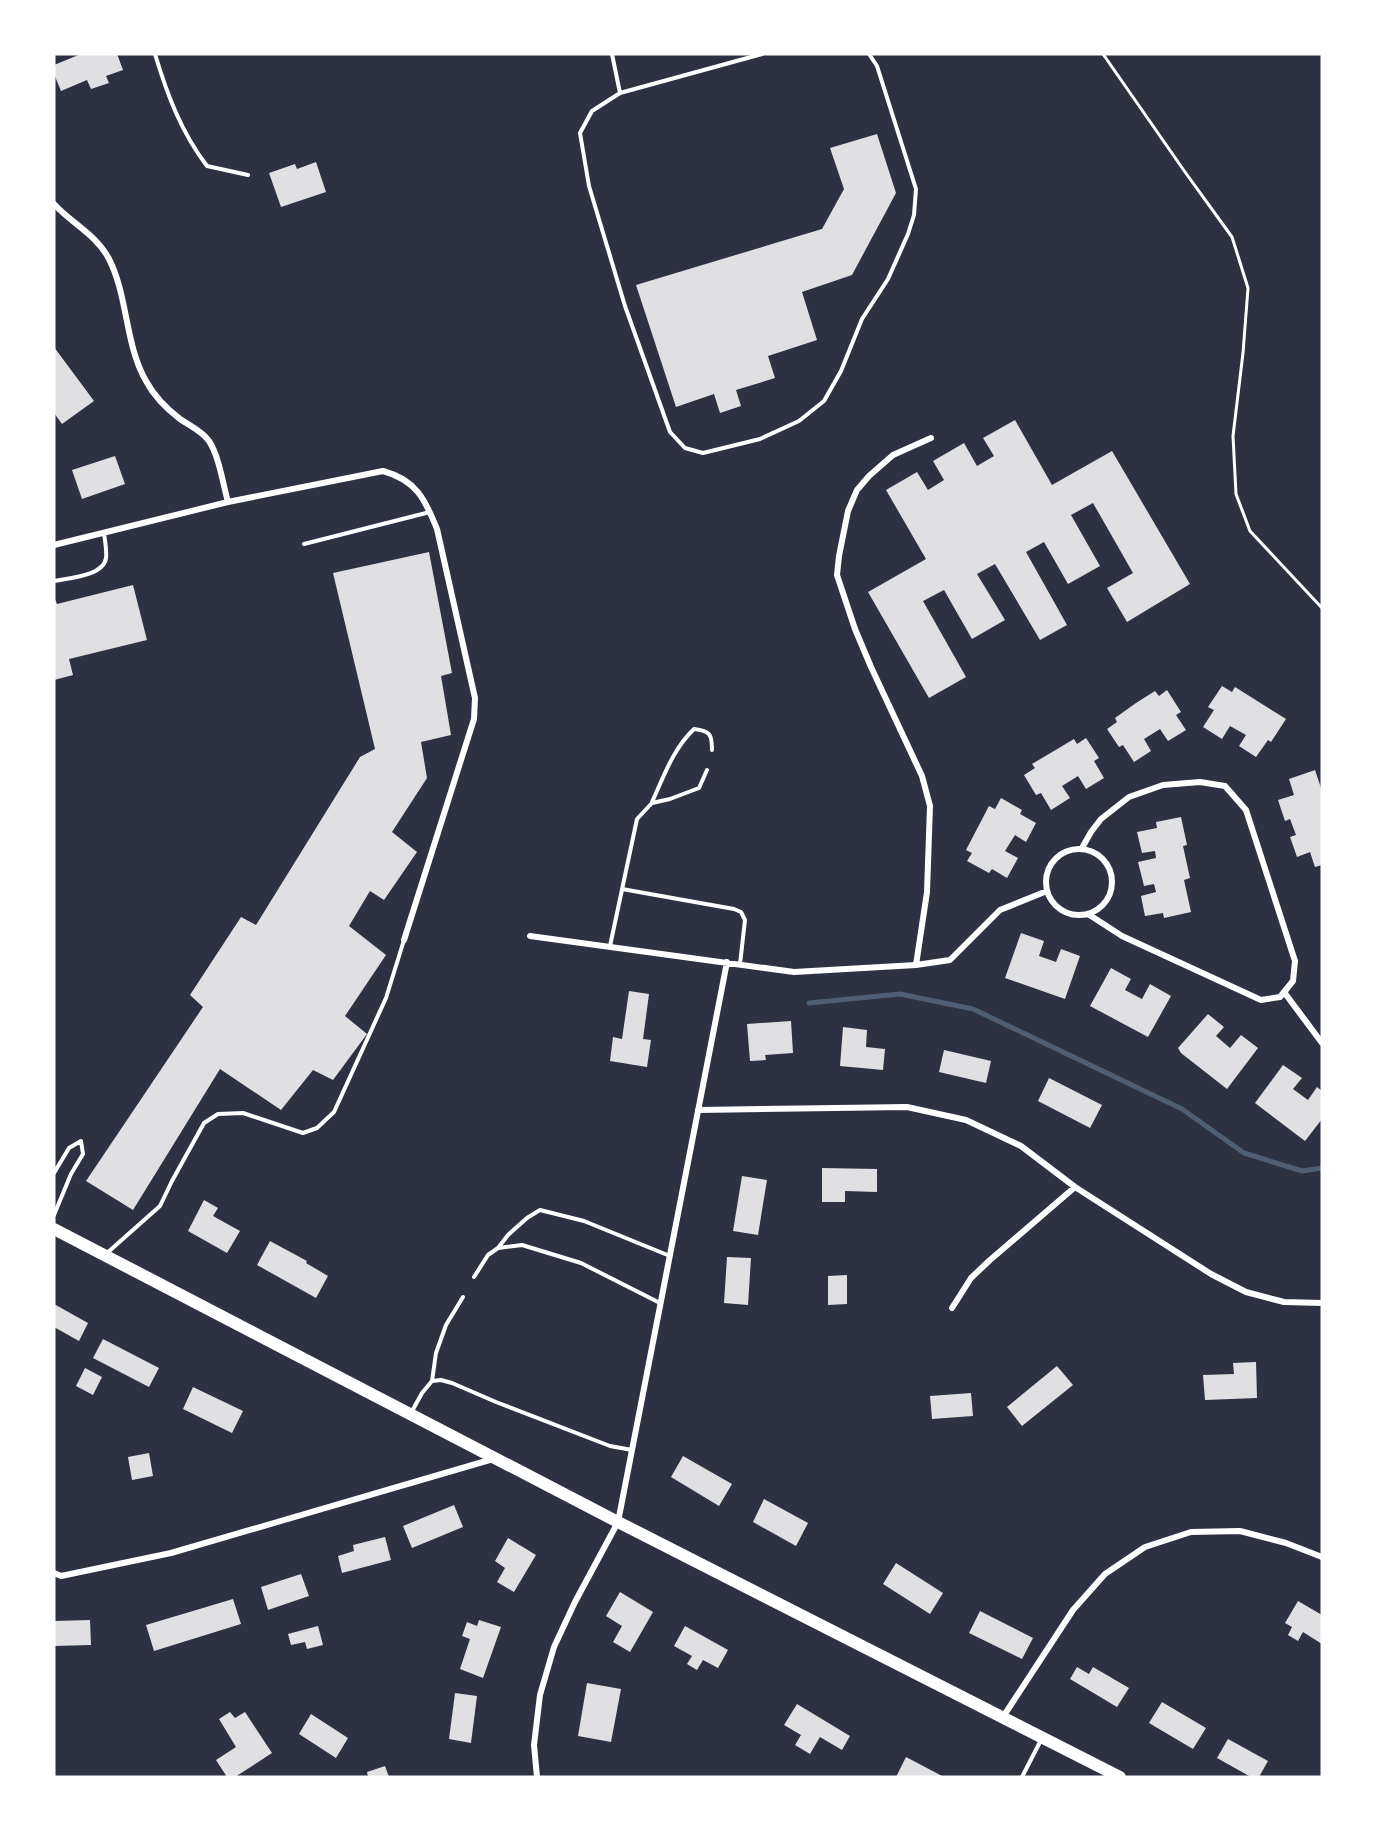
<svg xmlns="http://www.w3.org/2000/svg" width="1376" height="1831" viewBox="0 0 1376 1831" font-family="Quicksand,sans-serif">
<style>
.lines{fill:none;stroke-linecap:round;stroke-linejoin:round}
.stream{stroke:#4f5d75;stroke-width:5}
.building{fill:#e0e0e3}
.path{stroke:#fff;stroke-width:3}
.service{stroke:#fff;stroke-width:4}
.minor{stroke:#fff;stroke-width:6}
.secondary{stroke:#fff;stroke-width:12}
</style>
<rect width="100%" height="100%" fill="#2d3142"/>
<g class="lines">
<path class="stream" d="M809 1003 900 994 973 1009 1182 1109 1244 1153 1302 1171 1322 1168"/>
</g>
<path class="building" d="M81 54H117L123 70 106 76 109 83 91 89 87 80 61 91 54 74V65Z
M877 134 896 193 852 275 802 292 817 340 768 356 775 378 736 390 741 406 720 413 714 394 676 407 636 285 822 229 844 189 830 148Z
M316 162 326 192 281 207 269 173 295 164 297 169Z
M54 347 94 401 62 424 54 413Z
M1015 420 1052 485 1112 451 1190 584 1127 622 1107 588 1133 573 1093 503 1071 515 1100 566 1068 584 1044 542 1026 552 1067 625 1040 640 995 564 977 574 1005 620 972 639 944 590 923 601 966 677 929 698 868 592 926 559 886 490 917 472 928 490 944 480 933 461 964 443 977 466 994 456 983 438Z
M115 456 125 484 82 499 72 470Z
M429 552 452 673 441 676 451 735 421 742 427 778 392 832 417 852 384 900 370 891 349 926 386 955 345 1016 367 1034 333 1080 313 1070 281 1110 220 1069 133 1210 86 1181 203 1007 190 995 241 917 256 925 360 757 375 749 333 573Z
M133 585 147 640 69 659 73 675 54 680V597L57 604Z
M1222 686 1232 692 1235 687 1286 719 1271 742 1268 740 1256 757 1239 746 1246 735 1230 726 1222 739 1203 727 1214 710 1208 707Z
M1167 690 1181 712 1176 715 1186 730 1168 741 1160 729 1144 739 1151 751 1134 762 1123 745 1119 747 1107 729 1117 722 1115 718 1136 703 1155 691 1159 696Z
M1086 738 1099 758 1094 761 1104 778 1086 789 1078 776 1062 786 1070 798 1051 810 1041 793 1036 795 1024 775 1035 768 1032 764 1074 739 1077 744Z
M1315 770 1322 791V865L1315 867 1310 852 1297 857 1290 837 1296 835 1290 819 1285 821 1278 800 1294 795 1289 779Z
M1001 798 1022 810 1020 814 1036 823 1026 842 1015 835 1005 851 1018 858 1007 878 992 869 989 873 967 861 972 853 966 850 978 827 989 806 995 809Z
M1181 817 1187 845 1183 846 1190 878 1184 880 1191 912 1164 918 1163 913 1145 916 1141 896 1156 892 1154 884 1144 886 1138 862 1156 858 1155 851 1142 853 1137 832 1157 828 1156 822Z
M1021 933 1044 941 1039 956 1056 962 1061 949 1080 956 1065 999 1005 978Z
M1111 968 1131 979 1125 990 1142 999 1150 984 1171 996 1148 1037 1090 1006Z
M629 991 649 994 643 1039 651 1040 647 1067 610 1061 613 1037 622 1039Z
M1208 1014 1224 1027 1216 1036 1230 1048 1241 1035 1258 1048 1227 1089 1181 1053 1178 1048Z
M791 1021 793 1053 765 1055 766 1060 750 1061 747 1024Z
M843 1027 867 1030 866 1047 885 1049 883 1070 840 1066Z
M944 1050 991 1061 986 1083 939 1072Z
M1283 1065 1302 1078 1293 1089 1308 1100 1317 1087 1322 1091V1119L1305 1141 1255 1103Z
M1049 1078 1102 1105 1090 1128 1038 1101Z
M822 1168 877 1169V1192L845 1191V1202H822Z
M742 1176 767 1180 758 1235 733 1231Z
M204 1200 218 1208 213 1216 240 1231 227 1253 188 1231Z
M270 1241 307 1261 306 1263 328 1276 316 1298 257 1265Z
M727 1257 751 1258 748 1305 724 1303Z
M847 1275V1304L828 1305V1276Z
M54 1304 88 1323 79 1341 54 1327Z
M103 1339 159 1368 149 1387 93 1358Z
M1256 1362 1257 1398 1205 1400 1203 1375 1234 1374 1233 1363Z
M1057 1366 1073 1385 1022 1426 1007 1407Z
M85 1368 102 1377 93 1395 76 1386Z
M193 1387 243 1411 232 1433 183 1409Z
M971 1393 973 1416 932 1419 930 1396Z
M149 1453 153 1476 132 1480 128 1457Z
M683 1456 732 1484 719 1506 671 1477Z
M764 1499 808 1523 796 1546 753 1522Z
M454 1505 463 1527 412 1548 403 1526Z
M385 1537 391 1560 342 1573 338 1556 354 1551 353 1545Z
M508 1538 536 1555 514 1592 497 1582 505 1568 495 1561Z
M896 1563 943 1593 930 1614 883 1584Z
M301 1574 309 1596 268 1610 261 1587Z
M620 1592 653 1612 630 1652 613 1642 622 1626 606 1616Z
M233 1599 241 1624 154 1651 146 1625Z
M1298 1601 1322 1615V1644L1303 1632 1298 1641 1288 1635 1292 1627 1285 1623Z
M980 1611 1033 1638 1022 1659 969 1633Z
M90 1620 91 1645 54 1646V1621Z
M479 1620 501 1627 483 1678 460 1669 470 1639 462 1636 467 1622 477 1626Z
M318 1626 323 1645 307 1649 305 1642 291 1645 288 1634Z
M685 1626 728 1650 718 1668 703 1660 697 1670 687 1664 692 1656 674 1646Z
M1077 1667 1089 1674 1093 1667 1129 1688 1117 1707 1070 1679Z
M587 1683 621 1689 611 1742 578 1736Z
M455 1693 477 1696 471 1743 449 1739Z
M1162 1702 1206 1728 1193 1749 1149 1723Z
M797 1704 850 1736 842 1750 820 1737 810 1754 795 1745 801 1735 784 1725Z
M230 1712 235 1718 245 1712 272 1753 235 1777H227L216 1760 236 1747 219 1719Z
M311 1714 348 1738 336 1758 299 1734Z
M1228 1739 1268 1761 1259 1777H1251L1217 1758Z
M906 1757 944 1777H896Z
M385 1766 389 1777H368L367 1772Z"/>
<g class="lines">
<path class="path" d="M1103 54 1185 172 1232 237 1248 288 1243 353 1233 436 1236 494 1250 531 1322 608"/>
<path class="service" d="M155 54C167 94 181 132 207 166L248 175
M612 54 620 93
M762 54 620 93 592 111 580 133 589 186 625 306 670 432 685 448 703 453 760 439 799 421 824 401 841 371 862 319 888 279 908 234 914 215 916 189 877 66 869 54
M304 544 430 512
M54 581C68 578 104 576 106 558 107 551 105 541 104 533
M652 802C664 776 673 749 694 729 710 731 712 734 712 750
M622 889 734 909 741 912 745 920 740 964
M610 946 637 819 652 803 670 799 699 788 707 770
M54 1173 69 1148 81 1141 83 1154 71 1174 54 1215
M498 1248 522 1245 581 1263 660 1303
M107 1253 160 1206 172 1181 204 1123 218 1114 243 1113 303 1133 317 1128 334 1112 386 998 404 940
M474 1277 488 1255 498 1248 508 1235 527 1218 540 1210 584 1221 670 1256
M432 1381 436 1353 446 1325 463 1297
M411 1413 422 1393 432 1381 441 1380 452 1383 496 1402 610 1446 632 1450
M1022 1777 1041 1740"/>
<path class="minor" d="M54 204C71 223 96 234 109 259 128 296 125 345 146 381 154 396 167 409 180 419 190 426 202 431 209 441 219 456 223 484 228 502
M54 545 228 502 383 471C416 480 425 499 437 529L475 698 474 719 404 940
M1082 848 1091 832 1101 819 1129 797 1163 785 1200 782 1225 786 1246 810 1295 961 1293 981 1280 997 1261 1000 1122 936 1088 914
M1046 882a33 33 0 1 1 66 0a33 33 0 1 1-66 0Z
M530 936 794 972 916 965 927 892 930 806 922 776 871 667 855 629 837 575 839 556 848 511 857 490 869 476 893 455 931 438
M916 965 950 960 1000 910 1047 891
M1284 992 1322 1043
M698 1110 907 1107 966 1120 1021 1146 1075 1187 1211 1274 1246 1292 1284 1302 1322 1303
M952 1308 971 1278 990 1260 1075 1187
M54 1573 61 1576 171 1553 493 1459
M1003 1717 1073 1610 1105 1574 1145 1547 1191 1532 1240 1531 1286 1543 1322 1557
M537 1777 534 1745 540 1695 554 1647 575 1602 618 1522 727 962"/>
<path class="secondary" d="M54 1229 618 1522 1120 1777"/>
</g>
<rect width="1376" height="1831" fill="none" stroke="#ffffff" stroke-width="111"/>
</svg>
